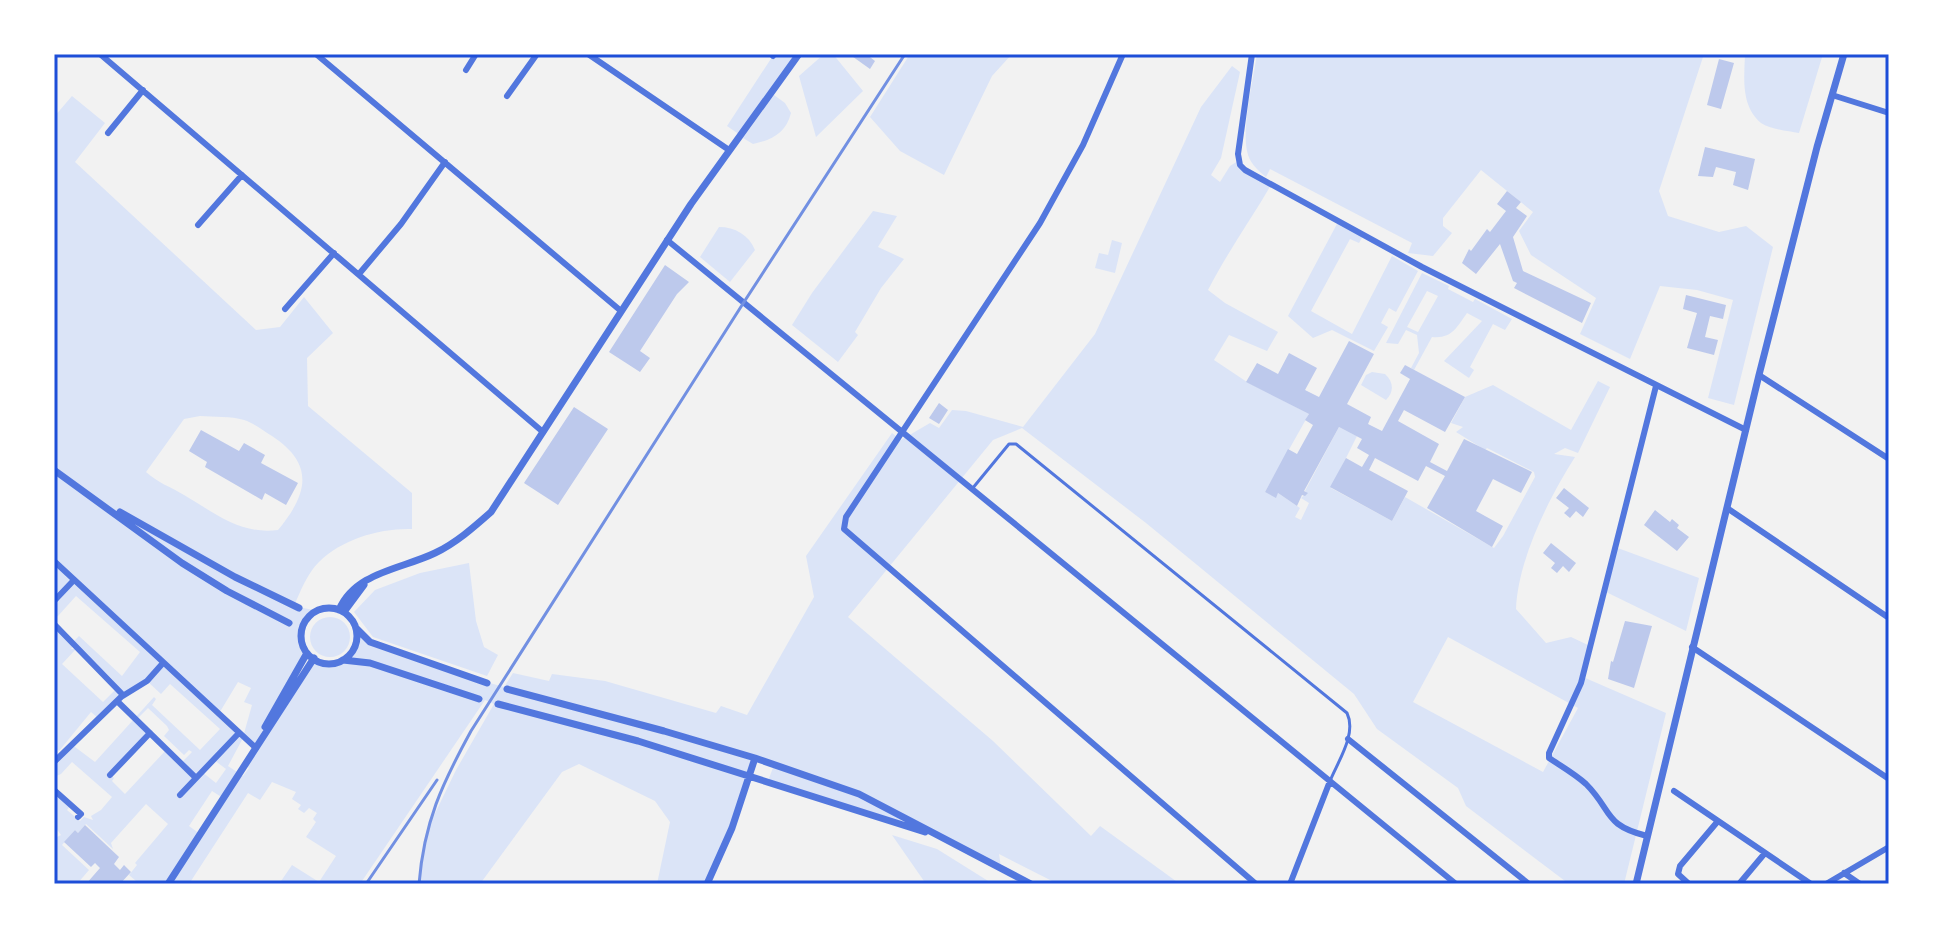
<svg xmlns="http://www.w3.org/2000/svg" width="1943" height="938" viewBox="0 0 1943 938" font-family="'DM Sans',sans-serif">
<style>
.green{fill:#dbe4f7;fill-rule:evenodd}
.building{fill:#bdc9ec}
.lines{fill:none;stroke-linecap:round;stroke-linejoin:round}
.service{stroke:#5277de;stroke-width:3}
.minor{stroke:#5277de;stroke-width:6}
.tertiary{stroke:#5277de;stroke-width:7}
.rail{stroke:#7290e2;stroke-width:3}
.neatline{fill:none;stroke:#1d4ed8;stroke-width:3}
</style>
<rect width="100%" height="100%" fill="#f2f2f2"/>
<path class="green" d="M774 54H799L740 135 727 126Z
M824 54H833L863 91 816 137 799 76Z
M910 54H1012L992 76 944 175 900 151 870 117Z
M1257 54H1704L1659 191 1668 216 1719 232 1746 226 1773 247 1734 405 1708 398 1733 300 1697 290 1660 286 1630 359 1580 334 1596 298 1531 255 1519 231 1533 212 1481 170 1443 218V226L1452 233 1433 256 1408 253 1412 243 1270 169 1266 177C1257 170 1249 162 1247 151 1242 127 1253 80 1257 54Z
M1742 54H1823L1799 133C1788 131 1770 129 1761 123 1741 106 1744 79 1745 55Z
M1232 66 1240 72 1221 158 1211 175 1220 182 1230 166 1238 161 1240 165 1271 185C1250 221 1227 253 1208 290L1225 303 1278 332 1267 351 1229 335 1214 360 1247 382 1309 414 1265 492 1276 497 1278 493 1300 508 1295 517 1301 520 1309 503 1301 498 1307 493 1305 491 1339 427 1357 436 1331 488 1392 521 1405 497 1494 548 1503 536 1535 477 1534 472 1487 448 1485 450 1456 432 1463 427 1451 423 1465 397 1493 385 1571 430 1598 381 1610 387 1578 453 1565 448 1554 454 1575 457C1549 498 1518 559 1516 609L1546 643 1571 637 1590 646 1583 677 1666 713 1624 884H1569L1466 806 1458 788 1377 729 1354 694 1146 523 1022 428 993 440 848 617 993 741 1091 836 1100 826 1180 884H1058L999 854 1001 867 949 841 768 781 774 765 756 759 707 884H657L670 822 655 801 579 764 562 772 480 884H419L426 832 456 770 494 704 485 700 360 884H279L292 865 319 882 336 856 306 837 316 822 313 819 317 813 309 808 304 813 298 809 301 805 292 799 296 792 272 782 260 800 248 793 189 884H135L136 881 129 875 137 865 135 863 168 824 146 804 111 843 113 849 86 824 78 833 75 830 62 845 89 870 77 884H54V833L57 837 61 835 56 828 54 829V790L71 805 67 810 80 821 84 817 93 820 91 816 101 810 112 797 72 762 61 774 54 777V762L71 744 95 762 154 697 156 699 152 705 200 750 220 729 170 684 161 694 147 681 123 695 112 679 73 642 79 636 122 676 140 652 76 596 58 616 54 617V117L72 96 105 123 75 162 256 330 280 327 304 297 333 333 307 358 308 406 412 493V529C380 528 342 539 319 562 308 572 300 592 294 606L318 611C302 621 298 636 307 653L260 735 314 658C337 671 358 654 356 628L363 636 465 676 504 687 513 673 549 681 552 674 605 681 716 713 721 706 747 715 814 597 806 556 892 433 901 440 930 423 939 428 952 410 966 411 1023 427 1095 334 1201 107ZM200 416C214 417 231 416 244 420 254 423 263 431 272 436 316 465 307 495 278 530 240 535 215 513 184 495 171 487 158 483 146 472L184 419ZM1448 637 1578 708 1543 772 1413 702ZM238 682 251 688 244 702 252 705 243 737 218 715ZM148 708 167 726 169 730 164 736 184 755 189 750 192 752 181 763 167 749 125 794 112 781 114 778 111 775 150 733 137 719ZM243 738 256 748 245 765 249 768 243 776 228 766ZM214 760 226 769 216 783 202 772ZM212 791 223 798 200 834 189 826Z
M774 95 785 103 791 113C786 133 772 140 753 144L743 138Z
M873 211 897 216 878 247 904 259 881 288 855 332 858 335 838 362 792 325 812 293Z
M1338 222 1363 236 1359 243 1350 239 1311 311 1352 334 1392 256 1418 271 1396 312 1389 308 1381 323 1388 327 1374 351 1332 330 1313 338 1288 316Z
M719 227C735 227 749 235 755 250L730 282 700 257Z
M1112 240 1122 243 1115 273 1095 268 1099 253 1108 255Z
M1422 273 1449 286 1448 289 1473 302 1475 299 1512 319 1505 330 1493 324 1470 367 1474 370 1469 378 1444 361 1482 321 1467 313C1457 327 1452 339 1432 337L1414 370 1411 368 1419 353 1417 335 1406 330 1398 344 1386 343ZM1427 291 1438 296 1418 332 1407 327Z
M1372 372 1385 374C1394 382 1394 392 1386 400L1361 385 1366 375Z
M1615 547 1699 578 1686 631 1604 591Z
M469 563 476 621 484 647 498 655 487 676 373 637 354 612 375 590 420 573Z
M310 637a20 20 0 1 1 40 0a20 20 0 1 1-40 0Z
M57 628 73 646 71 649H76L62 664 103 702 115 690 121 697 98 718 91 712 59 751 54 747V631Z
M892 835 937 849 993 884H926Z"/>
<path class="building" d="M849 54H866L875 61 870 69Z
M1719 59 1734 63 1721 109 1707 105Z
M1705 147 1755 159 1748 190 1733 185 1736 172 1716 167 1713 177 1698 176Z
M1507 191 1521 202 1516 208 1527 216 1513 237 1523 271 1591 303 1582 323 1514 288 1517 283 1513 281 1500 244 1476 274 1462 263 1469 249 1471 251 1487 229 1490 232 1506 211 1497 204Z
M665 265 689 282 677 294 640 351 650 358 640 372 609 352Z
M1686 295 1726 305 1723 319 1710 316 1705 337 1718 340 1714 355 1687 348 1697 313 1683 309Z
M1349 341 1374 354 1347 404 1371 417 1368 424 1382 431 1410 379 1400 373 1405 365 1465 397 1445 432 1404 410 1398 421 1439 444 1430 462 1447 471 1464 439 1532 472 1521 493 1493 479 1476 511 1503 526 1492 547 1427 508 1445 476 1426 466 1418 481 1375 458 1369 470 1408 491 1392 521 1330 487 1346 458 1362 467 1369 455 1357 448 1362 439 1339 427 1304 491 1308 493 1305 496 1302 495 1297 506 1278 493 1276 498 1265 492 1288 449 1297 454 1313 425 1305 420 1309 414 1246 382 1257 363 1278 374 1289 353 1317 368 1305 390 1319 397Z
M939 403 948 410 939 424 929 418Z
M574 407 608 429 558 505 524 483Z
M201 430 239 451 244 443 265 455 261 463 298 483 286 505 265 493 262 500 205 467 207 462 189 451Z
M1564 488 1589 508 1583 517 1576 511 1570 518 1564 513 1569 508 1556 498Z
M1655 510 1670 522 1672 519 1679 525 1677 528 1689 537 1677 551 1644 525Z
M1551 543 1576 563 1569 572 1563 566 1557 573 1551 568 1555 563 1543 553Z
M1625 621 1652 626 1634 688 1608 679 1611 661 1613 662Z
M85 825 119 857 114 864 120 870 124 865 131 872 120 884H86L100 868 95 863 91 867 64 842 75 830 78 833Z"/>
<g class="lines">
<path class="service" d="M972 489 1009 444H1016L1347 713C1357 734 1338 761 1330 781"/>
<path class="minor" d="M100 54 543 432
M316 54 621 311
M588 54 729 150
M1123 54 1083 145 1040 223 846 517 844 529 1256 884
M1252 54 1238 154 1240 165 1245 170 1422 267 1746 430
M773 56 774 54
M466 70 476 54
M1832 95 1889 113
M507 96 537 54
M108 133 143 90
M198 225 242 175
M667 240 1456 884
M359 274 401 224 445 162
M285 309 334 253
M1759 375 1889 459
M1727 508 1889 618
M54 561 256 748
M54 601 74 580
M54 624 123 695
M1692 647 1889 779
M117 701 196 778
M1348 739 1529 884
M54 762 121 697 147 681 163 663
M110 775 150 733
M54 790 81 814 78 817
M1674 791 1811 884
M180 795 238 734
M1647 836C1603 825 1613 811 1586 784 1575 774 1561 766 1549 758V753L1581 683 1656 386
M1844 873 1860 884
M1290 884 1330 781
M1689 884 1678 874 1680 866 1718 821
M1739 884 1765 853
M1826 884 1889 847"/>
<path class="tertiary" d="M54 470 182 563 227 591 289 623
M120 512 235 577 299 608
M301 636a28 28 0 1 1 56 0a28 28 0 1 1-56 0Z
M339 610C355 572 402 569 435 553 456 543 474 527 491 512L691 204 799 54
M344 612 364 585
M357 629 370 642 487 683
M343 660 370 663 479 699
M507 689 664 731 755 758 859 794 1031 884
M498 704 638 741 925 832
M265 727 307 653
M168 884 314 658
M707 884 732 828 755 758
M1636 884 1759 375 1817 147 1844 54"/>
<path class="rail" d="M366 884 437 780
M419 884C424 822 442 784 471 731L744 302 905 54"/>
</g>
<rect width="1943" height="938" fill="none" stroke="#ffffff" stroke-width="112"/>
<rect x="56" y="56" width="1831" height="826" class="neatline"/>
</svg>
